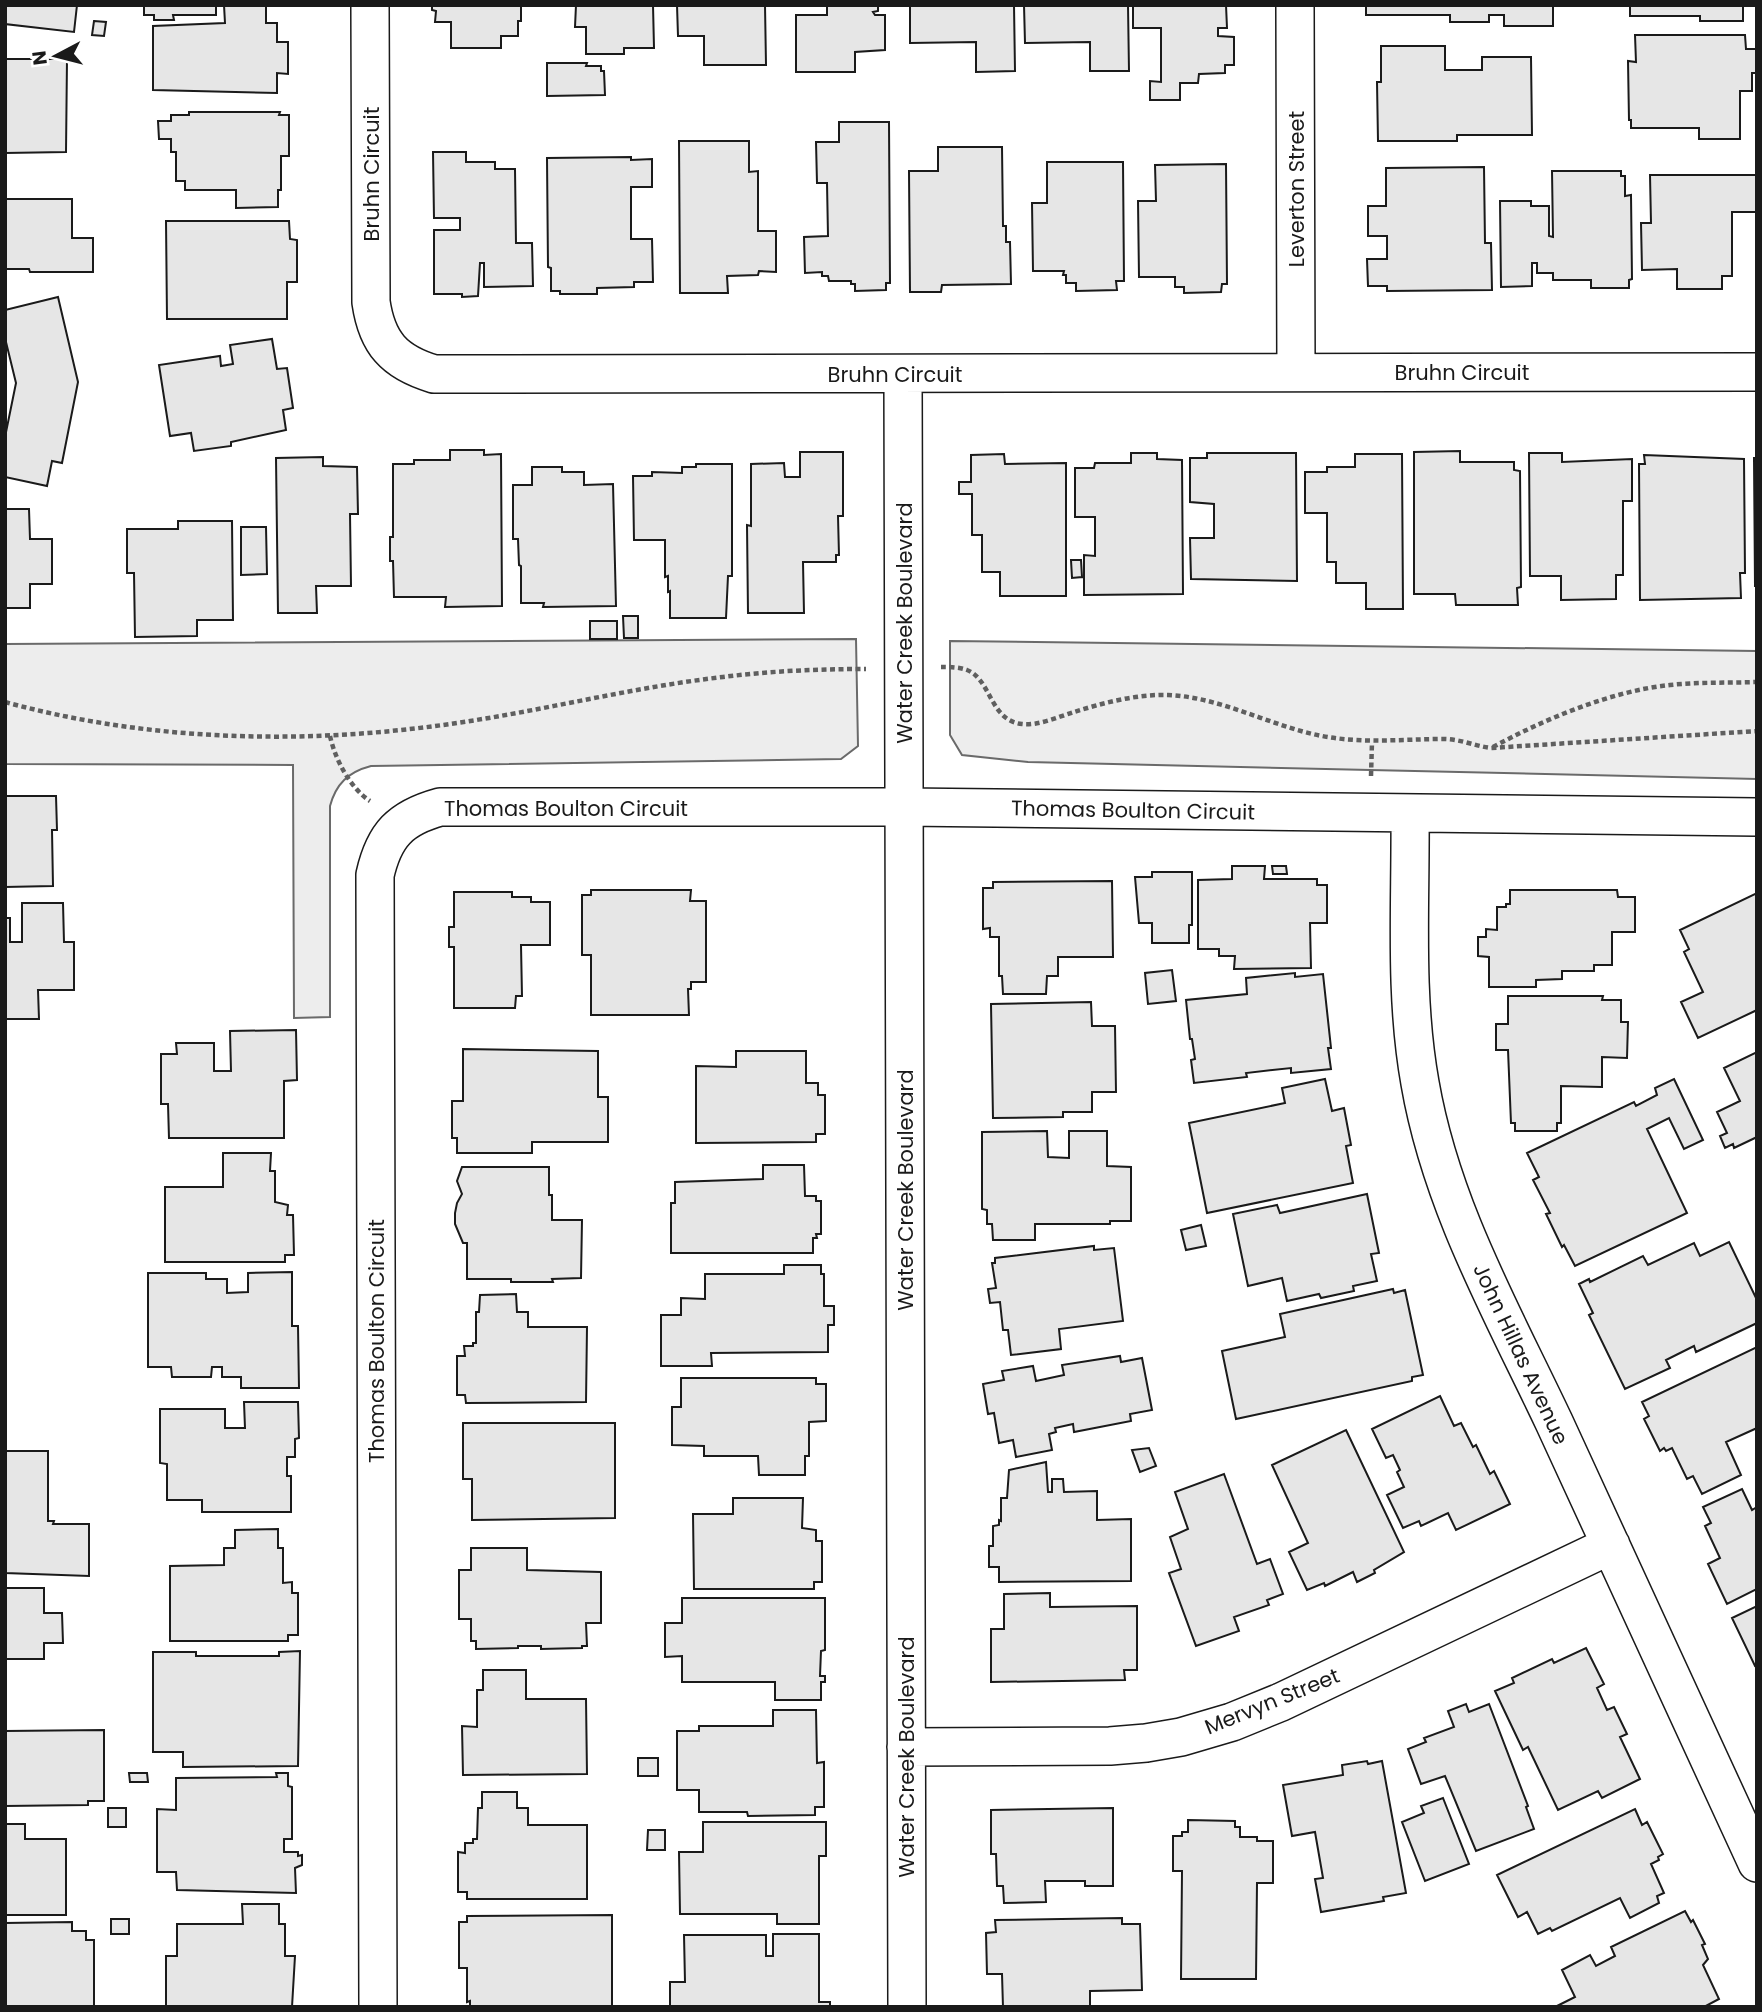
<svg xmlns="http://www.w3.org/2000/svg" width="1762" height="2012" viewBox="0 0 1762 2012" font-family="Poppins,sans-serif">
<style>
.green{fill:#ededed;stroke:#6a6a6a;stroke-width:2}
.building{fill:#e6e6e6;stroke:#1a1a1a;stroke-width:2}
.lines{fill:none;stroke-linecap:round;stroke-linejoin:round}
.minor-casing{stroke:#1a1a1a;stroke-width:40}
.path{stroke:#5f5f5f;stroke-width:4.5;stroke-dasharray:5 3.5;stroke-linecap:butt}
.minor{stroke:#fff;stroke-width:37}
.labels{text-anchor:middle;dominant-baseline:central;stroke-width:5;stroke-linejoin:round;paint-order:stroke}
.street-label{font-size:21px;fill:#1a1a1a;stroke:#fff}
</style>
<rect width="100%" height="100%" fill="#fff"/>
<path class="green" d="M856 639 858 746 841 759 371 766C348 772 336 784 330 806V1017L294 1018 293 765 5 764V644Z
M950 641 1757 651V779L1028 762 962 755 950 735Z"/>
<path class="building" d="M5 5H77L74 32 5 24Z
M144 5H216V15H173L174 20H154V15H144Z
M224 5H266V23H277V42H288V74L277 73V93L153 90V26L225 23Z
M432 5H521V21H518V36H501V48H451V22H435L436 11 432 10Z
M576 5H653L654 48H624V54H586V27H575Z
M677 5H765L766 65H704V36H678Z
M827 5H878V11L873 12 875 15H885V50L855 52V72H796V15H827Z
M910 5H1014L1015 71 976 72V42L910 43Z
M1024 5H1128L1129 71H1090V42L1025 43Z
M1133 5H1226L1227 28H1218V36L1234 37V65H1225V73L1199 74 1198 83H1180V100H1150V81L1161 82V28H1133Z
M1366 5H1553V26H1504V15H1489V22H1450V15H1366Z
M1743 5V21H1700V16H1630V6H1627Z
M94 21 106 22 104 36 92 35Z
M1635 35H1745L1746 49H1757V73H1752V91H1740V139H1699V128H1631V120H1629L1628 61 1636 62Z
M1381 46H1445V70H1482V57H1531L1532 135H1457V141H1378L1377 82H1381Z
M5 59H67L66 152 5 153Z
M547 63H587L586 66H601V71H604L605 95 547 96Z
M189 112H280L279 115H289V156H281V190H278V207L236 208V190H185V181H176V152H171V139H159L158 121H171V115H189Z
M839 122H889L890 283H886V290L855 291V284H851V281H829L828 276H822V272L805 273 804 237 828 236 827 183H817L816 142H839Z
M679 141H749V172L758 171V231H776V272L759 271 758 275 727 276 728 293H680Z
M938 147H1002L1003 226H1006V242H1010L1011 284 942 285 941 292H910L909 171H938Z
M433 152H466V162H495V169H515L516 243H532L533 286 484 287V263H480L478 296 462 297V294H434V230H460V218H434Z
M631 157V160L652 159V187H631V239H652L653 282H634V287L597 288V294H560V291H551V268L548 267 547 158Z
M1047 162H1123L1124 281H1116L1117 290 1076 291V283H1066V275H1063L1064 271H1033L1032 203H1047Z
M1226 164 1227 284H1222L1221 292 1184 293V287H1175V277H1139L1138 201H1156L1155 165Z
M1484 167 1485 243H1491L1492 290 1387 291V286H1368L1367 259H1387V236H1368V206H1386V168Z
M1552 171H1621V176H1625V196L1631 195 1632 279 1629 280V288H1591V280H1553V273H1537V263H1532V286L1501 287 1500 201H1531V206H1549V236L1553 237Z
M1650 175H1756V212H1732V276H1722V289H1677V269L1642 270 1641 223H1651Z
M5 199H72V238H93V272H30L29 269H5Z
M166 221H289L290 239 297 240V282H287V319H167Z
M58 297 78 382 62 463 52 461 47 486 5 477V437L16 383 5 338V310Z
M272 339 277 369 287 368 293 408 283 410 286 430 231 442V446L194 451 191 433 170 436 159 365 220 356 221 366 233 364 230 345Z
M450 450H484V455L501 454 502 606 445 607 446 597H394L393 561H390V537H393V464H414V460H450Z
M1460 451V462H1514V470L1520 471 1521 587 1517 588 1518 605H1456L1455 594H1414V452Z
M800 452H843V516H838L839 555H836V562H803L804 613H748L747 525 751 526V464L784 463 785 477H800Z
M1131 453H1157V459L1182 460 1183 594 1084 595V555L1095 556V517H1075V468H1094L1095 463H1131Z
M1207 453H1296L1297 581 1191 579 1190 538H1214V504L1190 502V458H1207Z
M1529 453H1562V462L1632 459V501H1623V575H1616V599L1561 600V576H1530Z
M1004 454 1005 464 1066 463V596H1000V572H982V535H972V494H959V482H971V455Z
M1355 454H1402L1403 609H1366V583H1336V562H1327V513H1305V472H1327V467H1355Z
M1644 455 1744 459 1745 573H1740L1741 598 1640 600 1639 464H1645Z
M323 457V466L357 467 358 514H350L351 586H316L317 613H278L276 458Z
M1754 458H1757V586H1755Z
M696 464H732V576H728L726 618H670V591L668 592V576L665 577V540H634L633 476H652V472L682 473V467H696Z
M532 467H562V472H584V485L613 484 616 606 543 607 544 603H521V566L519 565 518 539H513V485H532Z
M5 509H29L30 539H52V584H30V608H5Z
M178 521H232L233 620H197V636L135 637 134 573H127V529H178Z
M241 527H266L267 574 241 575Z
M1071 560H1081L1082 577 1072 578Z
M623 616H638V638H624Z
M590 621H617V639H590Z
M5 796H56L57 830H52L53 886 5 887Z
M1232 866H1265L1264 879H1317V885H1327V923H1310L1311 968 1234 969 1235 956H1219V949H1198V880L1232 879Z
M1272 866H1286L1287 874H1273Z
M1152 872H1192V925H1189V943H1152V923H1139L1135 877H1152Z
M1112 881 1113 957H1058V976H1047L1046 994H1003L1002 976H999V937H990V928L983 929V888H993V882Z
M591 890H691L690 901H706V982H691V989H688L689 1015H591V955H582V895H591Z
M1510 890H1617L1618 897H1635V932H1612V965H1594V971H1562V979L1536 980V987H1489V957L1478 956V937H1486V929L1497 930V907H1506V904H1510Z
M454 892H512V897H531V902H550V945H521L522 996H516L515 1008H454V947H449V927H454Z
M1757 893V1010L1698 1038 1681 1002 1703 992 1684 952 1689 949 1680 930Z
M22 903H63L64 942H74V990H38L39 1019H5V918H10V942H22Z
M1172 970 1176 1001 1148 1004 1145 973Z
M1295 973V977L1323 974 1331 1048H1328L1331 1069 1291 1073V1068L1246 1073 1247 1077 1194 1083 1191 1060 1195 1059 1192 1039H1190L1186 1000 1247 994 1246 978Z
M1508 996H1603L1602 1000H1621V1022H1628L1627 1058 1602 1057V1087L1561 1086V1123H1557V1131H1515V1123H1511L1508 1050H1496V1024H1508Z
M1091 1002 1092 1026H1115L1116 1092H1092V1112H1063V1117L993 1118 991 1004Z
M296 1030 297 1080 284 1081V1138H169L168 1104H161V1054H177L176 1043H214V1071H231L230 1031Z
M463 1049 598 1051V1097H608V1142H532V1153H457V1138H452V1101H463Z
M736 1051H806V1083H818V1095H825V1134H816V1142L696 1143V1066L736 1067Z
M1757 1052V1137L1734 1148 1733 1144 1725 1148 1720 1136 1727 1133 1717 1112 1740 1101 1724 1068Z
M1325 1079 1332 1111 1344 1108 1351 1145 1346 1146 1353 1183 1207 1213 1189 1123 1285 1103 1282 1088Z
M1674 1079 1703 1140 1684 1149 1669 1118 1647 1129 1687 1213 1575 1266 1564 1245 1562 1247 1546 1214 1550 1213 1533 1180 1539 1177 1527 1153 1634 1102 1636 1106 1657 1095 1655 1088Z
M1047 1131 1048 1157 1069 1158V1131H1107V1166L1131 1167V1221H1110V1224H1035V1240H993L992 1224H987V1210L982 1209V1132Z
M223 1153H271L270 1171H275V1202L288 1205 287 1215H293L294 1255H285V1262H165V1187H223Z
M763 1165H804L805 1196H816V1201H821V1234H816L817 1238H813V1253H671V1203H675V1182L763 1179Z
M462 1167H549V1195H552V1220H582L581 1278 552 1279 553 1282H511V1279H467V1243H463L455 1224V1213L457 1203 462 1194 457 1181Z
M1367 1194 1379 1253 1371 1254 1377 1281 1353 1286 1354 1291 1321 1298 1319 1294 1287 1301 1282 1278 1248 1286 1233 1214 1277 1205 1280 1213Z
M1201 1225 1206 1246 1186 1250 1181 1230Z
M1729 1242 1757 1300V1323L1696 1352 1694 1346 1666 1360 1670 1368 1625 1389 1589 1315 1593 1313 1579 1284 1589 1279 1590 1282 1643 1256 1648 1265 1694 1243 1700 1256Z
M1094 1246V1250L1114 1248 1123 1321 1059 1329 1061 1349 1011 1355 1008 1330H1003L1000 1302 990 1303 988 1289 996 1288 992 1263H995V1258Z
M784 1265H821V1274H824V1306H834V1325H828V1352L711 1353 712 1366H661V1315H681V1298L705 1299V1274H784Z
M292 1272V1326H298L299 1388H241V1377H222V1367H212L211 1377H172L171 1367H148V1273H206V1279H227V1293L248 1292V1273Z
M1393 1289 1394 1293 1405 1290 1423 1375 1412 1377V1381L1236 1419 1222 1351 1285 1337 1280 1314Z
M516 1294 517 1312H528V1327H587L586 1402 466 1403 465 1395H457V1356H465L464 1346H473V1343H476V1312H479L480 1295Z
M1757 1347V1428L1726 1442 1741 1475 1702 1494 1693 1476 1687 1479 1672 1448 1666 1451 1664 1448 1660 1451 1644 1419 1649 1416 1642 1402Z
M1120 1356 1121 1362 1142 1358 1152 1410 1130 1414 1131 1421 1074 1432 1073 1424 1055 1428 1056 1432 1049 1434 1052 1450 1016 1457 1013 1440 999 1443 994 1413 988 1414 983 1384 1004 1380 1002 1371 1033 1366 1036 1381 1064 1375 1062 1365Z
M681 1378H816V1384H826V1421L809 1422V1456H805V1475H759L758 1456H704V1446L672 1445V1407H681Z
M1440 1396 1454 1426 1461 1423 1473 1447 1476 1445 1490 1474 1494 1471 1510 1504 1456 1530 1448 1513 1421 1526 1419 1521 1403 1528 1387 1495 1404 1487 1397 1472 1400 1470 1393 1455 1386 1458 1372 1429Z
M244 1402H298L299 1438 295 1439V1457H287V1476H291V1512H202V1500H167V1464L160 1463V1409H225V1428H245Z
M463 1423H615V1518L472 1520V1479H463Z
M1346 1430 1404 1552 1374 1570 1375 1573 1357 1582 1353 1572 1325 1586 1324 1583 1307 1590 1289 1552 1308 1543 1272 1465Z
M1149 1448 1156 1466 1140 1472 1132 1450Z
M5 1451H48V1521H54L53 1524H89V1576L5 1573Z
M1046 1462 1048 1492H1052V1479H1063L1064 1492 1097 1491V1520L1131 1519V1581L999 1582V1567H989V1546H993V1526L999 1525V1520L1001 1521V1498H1007L1009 1470Z
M1224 1474 1257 1564 1270 1559 1283 1594 1267 1600 1269 1605 1234 1617 1239 1631 1196 1646 1169 1573 1181 1569 1170 1537 1188 1529 1175 1492Z
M1742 1489 1752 1510 1757 1507V1589L1727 1604 1708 1564 1720 1558 1705 1526 1711 1523 1703 1507Z
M733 1498H803L802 1528 816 1530V1541H822V1582H814V1589H694L693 1514H733Z
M278 1529V1548H283V1583L292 1582V1593H298V1635H288V1641H170V1566L224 1565V1548H235V1530Z
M471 1548H527V1570L601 1572V1623H586L587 1646H582V1648L541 1649V1646H518V1648L476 1649V1641H471V1619H459V1570H471Z
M5 1588H44V1613H62L63 1643H44V1659H5Z
M1050 1593V1607L1137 1606V1670H1124L1125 1680 991 1682V1629H1004V1594Z
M682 1598H825V1650L821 1651 820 1676H825V1682H821V1700H775V1682H682V1656L665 1657V1623H682Z
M1757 1606V1665L1755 1666 1732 1618Z
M1586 1648 1604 1684 1597 1688 1607 1710 1614 1707 1627 1734 1620 1737 1640 1779 1602 1798 1598 1791 1558 1810 1528 1747 1523 1750 1495 1691 1514 1683 1512 1678 1552 1659 1554 1663Z
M300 1651 298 1766 183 1767V1752H153V1652H196V1656H279V1652Z
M483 1670H526V1699H586L587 1774 463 1775 462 1726 477 1727V1690H483Z
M1466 1704 1469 1712 1489 1704 1528 1806 1526 1807 1534 1829 1476 1851 1445 1776 1421 1784 1408 1749 1426 1742 1424 1738 1454 1727 1448 1711Z
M773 1710H816L817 1763 824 1762V1807H815V1815L748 1816 747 1812H699V1790H677V1731H699V1726H773Z
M104 1730V1801H88V1805L5 1806V1731Z
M638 1758H658V1776H638Z
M1367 1761 1368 1764 1382 1761 1406 1893 1383 1897 1384 1901 1321 1912 1315 1879 1323 1878 1315 1832 1292 1836 1283 1785 1343 1775 1342 1765Z
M129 1773H147L148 1782H130Z
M276 1773H288V1786L292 1787V1839H284V1852H298V1856L302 1855V1865L295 1868 296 1893 177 1890 176 1872H157V1809L176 1810V1778L277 1777Z
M482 1792H517V1808H528V1825H587V1899H467V1892H458V1852L465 1853V1843H473V1839H477L478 1808H482Z
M1443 1798 1469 1864 1425 1881 1402 1822 1424 1813 1421 1806Z
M108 1808H126V1827H108Z
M1113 1808V1886H1085V1881H1045L1046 1902 1004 1903 1003 1886H997L996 1854H991V1810Z
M1635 1809 1642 1825 1647 1822 1663 1854 1658 1857 1659 1860 1651 1864 1664 1893 1657 1896 1659 1903 1630 1918 1620 1898 1552 1931 1550 1928 1538 1934 1527 1912 1518 1917 1497 1875Z
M1188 1820 1235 1821V1827H1240V1837H1257V1841H1273V1883H1257L1256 1979H1181L1182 1871H1173V1836H1182V1832H1188Z
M703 1822H826V1856H819V1924H777V1914H680L679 1852H703Z
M5 1824H25V1839H66V1915H5Z
M648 1830H665V1850H647Z
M242 1904H279V1924H285V1956H295L292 2007H166V1956H177V1924H243Z
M1685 1911 1691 1922 1693 1920 1705 1944 1702 1945 1708 1959 1703 1965 1719 1999 1704 2007H1555L1575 1997 1562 1970 1590 1955 1596 1966 1615 1956 1611 1947Z
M612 1915V2007H470V2001L467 2002V1968H459V1922H467V1916Z
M1122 1918V1924H1140L1142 1990 1090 1991V2007H1003L1002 1974H987L986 1933 996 1932 995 1920Z
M111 1919H129V1934H111Z
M72 1922V1931H86V1940H94V2007H5V1923Z
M773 1934H819V2002H830V2007H670V1982H685L684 1935H766V1956H773Z"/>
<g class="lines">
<g class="minor-casing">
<path id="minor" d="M370 5 371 302C377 343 394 362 434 374L1757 372
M1295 5 1296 372
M903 374 907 2007
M1410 813C1411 903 1404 994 1420 1083 1441 1205 1502 1312 1554 1422 1623 1569 1690 1716 1757 1863
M906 1747 1110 1746 1146 1743 1181 1737 1232 1722 1281 1702 1611 1545
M378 2007 375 875C384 835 400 818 440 807H904L1757 817"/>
</g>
<path class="path" d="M941 667C949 667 959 667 967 670 991 679 990 721 1022 724 1038 726 1058 717 1074 712 1103 703 1136 694 1168 695 1221 697 1270 726 1322 736 1365 744 1401 739 1444 739 1460 739 1475 746 1491 748L1757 731
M5 702C151 742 308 745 457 723 546 710 634 687 723 677 770 671 818 669 866 669
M330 736C335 759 350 788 370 801
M1493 747C1545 719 1611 691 1670 685 1699 682 1728 683 1757 682
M1371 776 1372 742"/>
<use href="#minor" class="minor"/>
</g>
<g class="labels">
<g class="street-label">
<text transform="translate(371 174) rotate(-90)">Bruhn Circuit</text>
<text transform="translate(1296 189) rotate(-90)">Leverton Street</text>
<text x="1462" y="372">Bruhn Circuit</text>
<text x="895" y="374">Bruhn Circuit</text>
<text transform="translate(904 623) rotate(-90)">Water Creek Boulevard</text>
<text x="566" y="808">Thomas Boulton Circuit</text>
<text transform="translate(1133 810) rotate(1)">Thomas Boulton Circuit</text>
<text transform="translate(905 1190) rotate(-90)">Water Creek Boulevard</text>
<text transform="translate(376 1341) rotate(-90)">Thomas Boulton Circuit</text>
<text transform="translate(1521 1354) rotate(65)">John Hillas Avenue</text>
<text transform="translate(1272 1701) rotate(-22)">Mervyn Street</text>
<text transform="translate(906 1757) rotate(-90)">Water Creek Boulevard</text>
</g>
</g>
<rect width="1762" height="2012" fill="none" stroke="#1a1a1a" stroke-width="14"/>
<g transform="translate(56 56) rotate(263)" stroke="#ffffff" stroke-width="5" paint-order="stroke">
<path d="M0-5L12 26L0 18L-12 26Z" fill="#1a1a1a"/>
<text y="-10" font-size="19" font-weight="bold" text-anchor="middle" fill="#1a1a1a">N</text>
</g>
</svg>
